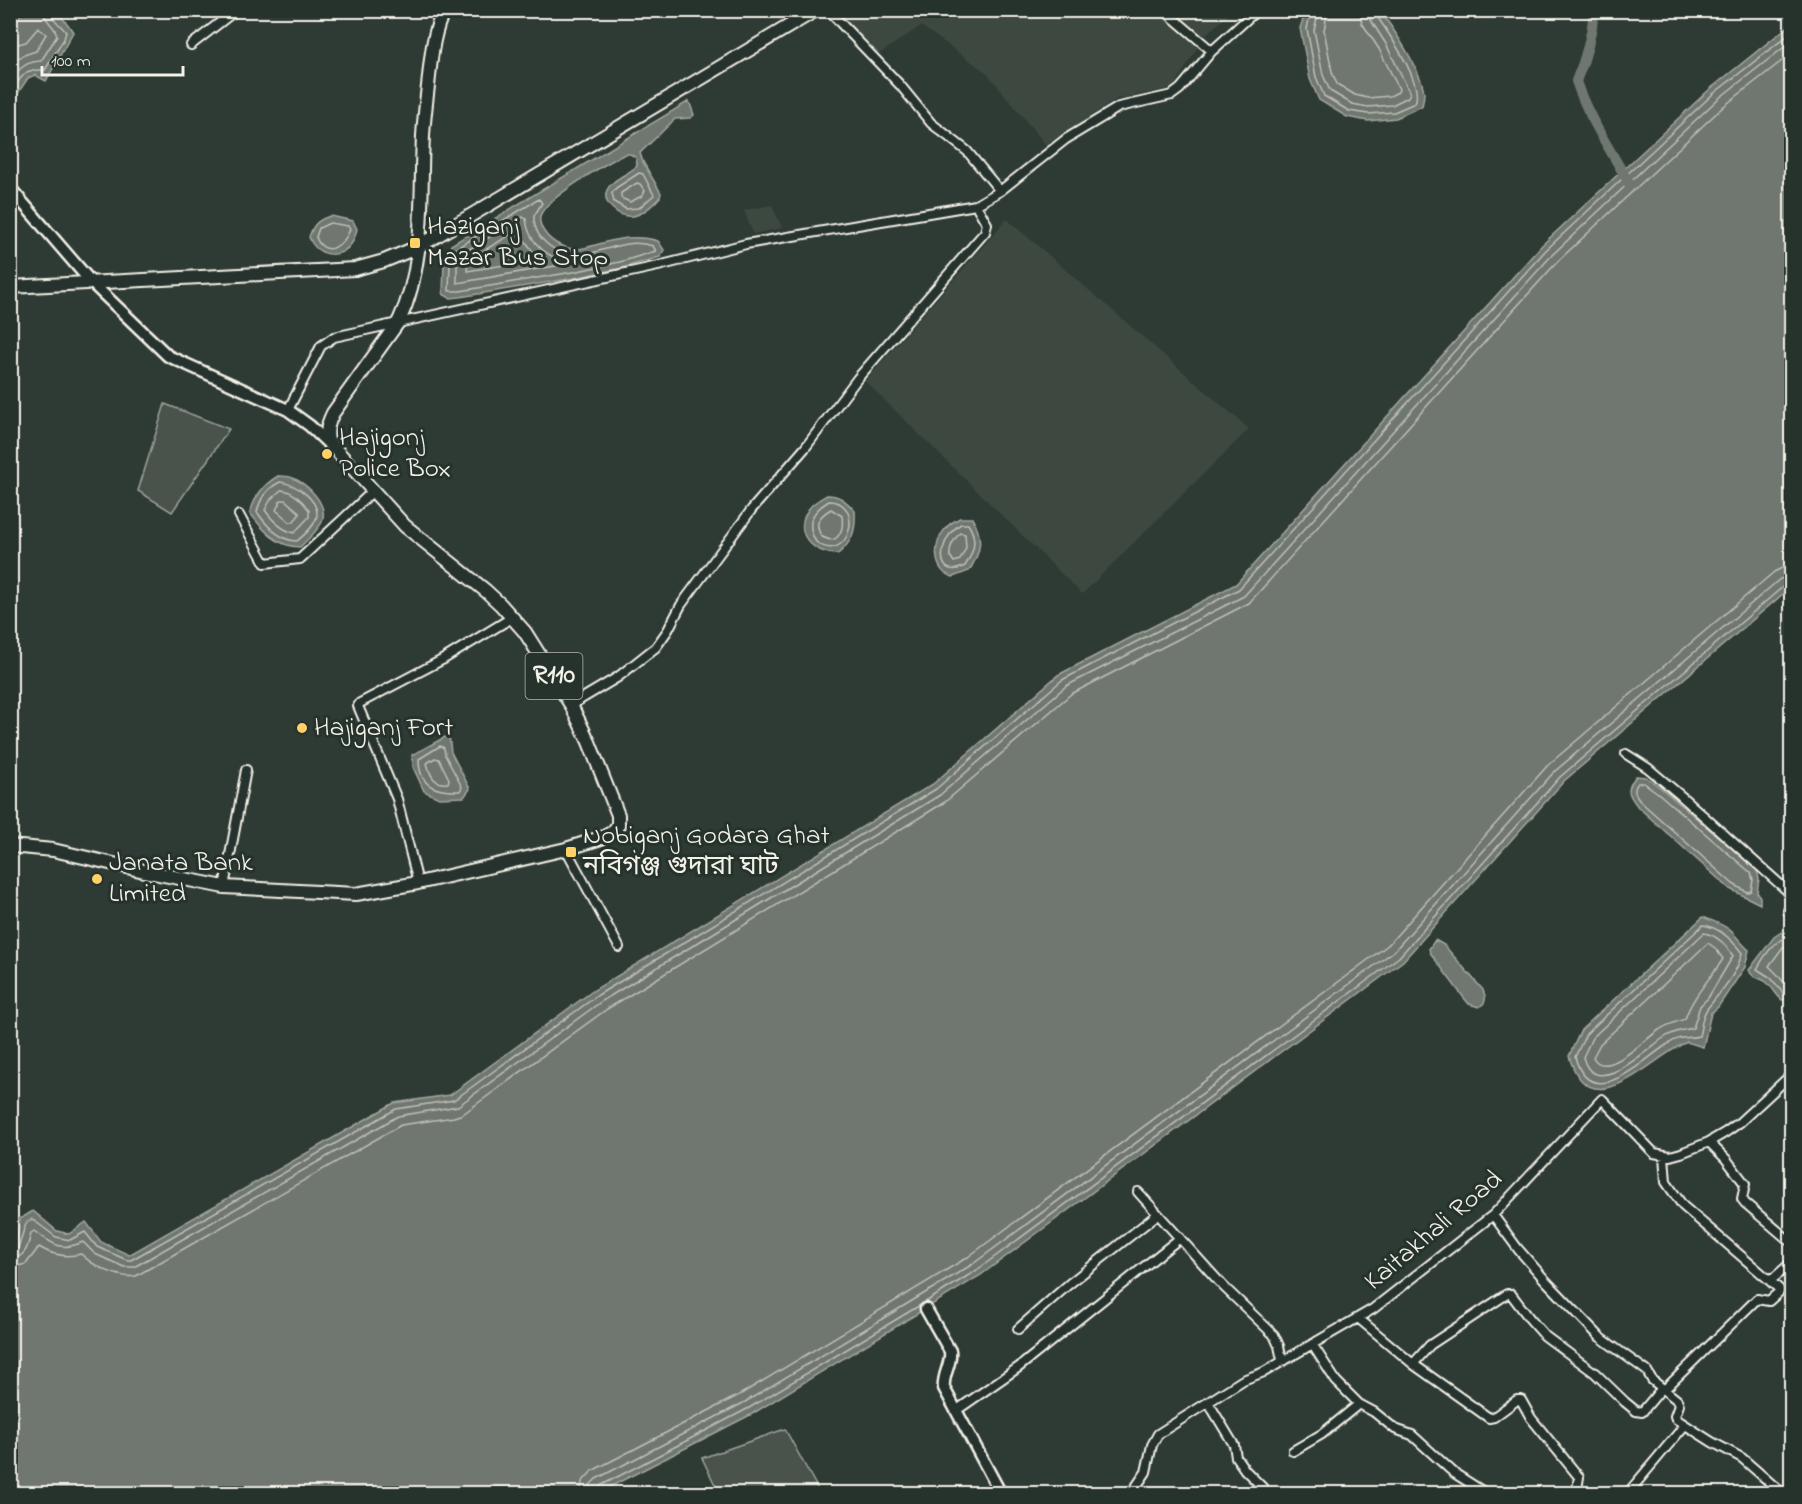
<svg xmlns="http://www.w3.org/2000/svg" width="1802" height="1504" viewBox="0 0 1802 1504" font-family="'Indie Flower','Noto Sans Bengali',sans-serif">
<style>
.built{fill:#3c4841}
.green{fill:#48524c;stroke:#9ea29a;stroke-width:1.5}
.water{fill:#6f7770;stroke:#a4a8a0;stroke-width:1.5}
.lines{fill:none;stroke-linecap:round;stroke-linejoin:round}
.shore{stroke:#bfc0b8;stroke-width:1.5}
.canal{stroke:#6f7770;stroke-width:10}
.street-casing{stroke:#f4f1e8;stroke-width:12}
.secondary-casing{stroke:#f4f1e8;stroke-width:15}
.primary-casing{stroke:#f4f1e8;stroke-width:16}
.street{stroke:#26332d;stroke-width:8}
.secondary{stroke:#26332d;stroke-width:10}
.primary{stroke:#26332d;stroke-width:12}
.poi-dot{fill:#ffd166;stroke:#26332d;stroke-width:2}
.labels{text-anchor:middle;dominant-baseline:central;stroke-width:6;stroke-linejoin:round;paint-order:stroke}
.shield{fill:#26332d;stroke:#b6b8b0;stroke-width:1.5}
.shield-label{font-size:26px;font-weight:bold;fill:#f4f1e8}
.poi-label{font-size:27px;fill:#f4f1e8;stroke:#26332d;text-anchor:start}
.street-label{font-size:27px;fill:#f4f1e8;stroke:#26332d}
</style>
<rect width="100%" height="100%" fill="#2e3b34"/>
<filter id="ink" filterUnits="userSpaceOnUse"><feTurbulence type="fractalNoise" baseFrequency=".0167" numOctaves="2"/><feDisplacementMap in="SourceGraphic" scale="12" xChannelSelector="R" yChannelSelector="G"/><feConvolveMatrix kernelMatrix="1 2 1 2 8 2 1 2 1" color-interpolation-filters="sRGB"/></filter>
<g filter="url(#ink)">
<path class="built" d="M856 10 1233 11 1206 34 1173 88 1117 99 1046 145 986 72 921 26 879 54 844 18Z
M772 205 782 228 753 234 744 210Z
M1007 219 1249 429 1082 594 865 381Z"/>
<path class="green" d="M165 404 229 429 172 512 138 491Z
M785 1429 820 1493H719L702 1458Z"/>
<path class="water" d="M23 11C50 10 57 6 73 32L46 81 35 75 28 78 18 93 11 88V27Z
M1306 11H1380C1393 28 1421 70 1424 92 1424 96 1423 102 1422 106L1396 118 1368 121 1347 117 1319 100 1310 79 1300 28Z
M1791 24V587L1564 781 1403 961 981 1275 752 1414 598 1493 11 1494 10 1250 16 1241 20 1219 33 1211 57 1231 69 1234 86 1222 101 1242 129 1255 394 1103 450 1095 594 990 933 784 1058 675 1236 584 1542 245 1710 89Z
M689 101 694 115 690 118 675 119 640 153 643 162 661 193 660 197C653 205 644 214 633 216 620 218 601 204 607 190 612 179 629 174 637 166L636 158 630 154H625C608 162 545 199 540 216 539 222 542 229 545 233 552 243 565 249 577 249 584 249 592 246 599 244 619 238 638 235 658 241L664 250 660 257 621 268 574 278 460 297 450 298 443 294 444 261 451 245Z
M331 216 353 221 357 229C356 233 354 239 352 243 339 261 316 256 309 237 313 225 318 219 331 216Z
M278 476C283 476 289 476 293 478 307 484 329 504 322 522 317 532 308 539 300 547 277 547 263 530 250 513 255 496 263 485 278 476Z
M827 495C840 495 846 501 855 511 856 530 853 541 838 554 814 554 792 534 808 510 812 503 820 499 827 495Z
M960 518H972C984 538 981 552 969 571L953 577C932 571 933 543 945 529 949 524 954 521 960 518Z
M449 735 451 752 470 789 464 797 439 798 424 791 413 767 412 755Z
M1636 776 1646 777 1661 788 1757 870 1759 879 1757 892 1760 897V904L1730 889 1638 807C1628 794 1625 790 1636 776Z
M1703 917C1712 921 1724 924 1731 931 1737 937 1742 944 1749 950L1745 967 1718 1007 1711 1013 1703 1047 1687 1042C1651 1057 1590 1130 1569 1056L1581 1030Z
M1783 931 1791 933 1792 998 1782 1000C1776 995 1772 986 1765 981 1758 977 1752 978 1749 970L1774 937Z
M1435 940 1444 945 1483 990C1486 997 1487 1003 1479 1007L1469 1004 1464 998 1431 954 1429 949Z"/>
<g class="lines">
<path class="shore" d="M1311 10 1307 29 1316 77 1324 96 1349 111 1368 114 1394 112 1415 103C1424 84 1388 32 1376 15V10
M1319 10 1314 30 1323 75 1330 91 1352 104 1368 107 1392 105 1408 97 1410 93 1386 44 1370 19 1368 10
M1328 10 1324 30 1332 72 1337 84 1355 95 1368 98 1390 96 1398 92 1399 89 1379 49 1362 23 1359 10
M10 46 26 42 38 28 46 34 36 51 24 55 10 64
M10 77C23 68 24 62 41 61L57 36C56 25 44 22 43 10
M10 84H16C28 69 27 70 45 70L64 39 66 32C61 25 51 19 51 10
M639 173 643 174 654 195 639 208 626 209 614 202 612 193 616 188Z
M637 183 640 184 645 191 642 196 630 202 621 198V193Z
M539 199 542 203 534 216C533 240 560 259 584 255 608 250 628 238 653 246L656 251 620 262 573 272 460 291H449L450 262 455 249Z
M523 217 526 219C528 240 543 253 561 261V265L457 283V263L461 254Z
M330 223 348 226 350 229C345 246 324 259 316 237L319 228Z
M517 231C525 237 529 249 537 256L536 260 467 271 468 260Z
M280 482C295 483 322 501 316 519 313 528 304 535 297 541 280 541 266 525 257 512 260 498 268 488 280 482Z
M281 490C292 490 303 501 309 510V517L294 533C282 530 272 520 265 510L271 499Z
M281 500H285L299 512V515L293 522H290L276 510Z
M829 501C866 501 849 567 816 542 805 523 812 511 829 501Z
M831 509 842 516C844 530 838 547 821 536 814 523 819 516 831 509Z
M961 524H968C978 539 974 552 965 566 934 582 937 538 961 524Z
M960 533 965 534 966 548 960 560 954 562 950 556C949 547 953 540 960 533Z
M440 746 444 748 445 755 462 787 460 791C436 792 419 787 419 759Z
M435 758 439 759 449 779 448 783C434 785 430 775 427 763Z
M1638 783H1644L1658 793 1751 873 1753 880 1751 891 1747 892 1733 884 1642 803C1637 796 1631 791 1638 783Z
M1703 925C1719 927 1733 941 1742 953 1737 975 1720 992 1707 1009 1701 1017 1702 1027 1699 1036 1687 1039 1681 1035 1668 1044 1643 1059 1591 1115 1575 1057L1586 1034Z
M1704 933C1717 935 1727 946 1733 956L1708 998 1700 1006 1693 1028C1683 1030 1672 1032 1662 1039 1645 1051 1594 1101 1583 1057L1592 1038Z
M1792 937C1776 936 1764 957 1757 969L1771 978 1783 993 1792 994
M1708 943 1715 948 1723 959C1710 979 1692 997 1685 1019 1676 1022 1666 1025 1659 1030 1645 1039 1605 1081 1593 1057L1600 1044Z
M1792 945 1783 947 1769 966 1777 974 1786 985 1792 986
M10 1252 18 1248 26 1223 32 1219 56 1237 70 1240 85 1232 97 1247 127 1260H131L396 1109 454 1100 598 995 936 789 1062 680 1239 589 1546 250 1713 94 1792 32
M10 1259C26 1258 28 1246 31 1233L34 1231C53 1244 60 1252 83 1242L95 1254 124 1267H134L398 1116 458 1106 602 1001 940 795 1066 686 1244 596 1552 255 1718 99 1792 41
M10 1268 26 1264 39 1247C52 1255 66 1258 81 1254 93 1266 119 1279 136 1276L401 1125 454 1117 463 1114 607 1009 945 802 1071 694 1249 603 1558 261 1724 106 1792 53
M924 1303 977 1270 1399 957 1560 777 1785 585 1792 583
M580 1494 582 1482 592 1471 741 1394 968 1257 1388 945 1548 765 1774 572 1782 568 1792 567
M589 1494 590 1485 596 1479 745 1402 973 1264 1394 951 1554 772 1780 579 1792 576
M597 1494 600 1486 749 1408 922 1304"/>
<path class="canal" d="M1594 10C1592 36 1586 58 1576 81 1588 118 1610 148 1628 182"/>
<g class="street-casing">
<path id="street" d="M828 10 900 85 931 123 967 151 1000 191 976 205
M1164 10 1212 51
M191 45 236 10
M1000 191 1066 139 1119 107 1172 95 1180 89 1212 51 1257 10
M288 410 321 346 334 337 658 266 746 244 976 205 987 224 985 232 857 379 805 448 752 509 681 605 668 630 656 647 618 677 571 705
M239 515 265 563 300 559 372 492
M1626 754 1648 768 1680 795 1792 895
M566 849 619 947
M418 883 397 799 358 706 360 703 442 660 513 617
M224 887 246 770
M1792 902 1788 911 1792 918
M1709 1142 1726 1159 1745 1184 1742 1199 1745 1203 1792 1243
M1664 1156 1666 1182 1683 1206 1768 1279 1775 1277 1792 1262
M1138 1192 1223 1286 1274 1335 1279 1346 1282 1360
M1493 1215 1518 1249 1546 1281 1600 1337 1647 1371 1652 1380 1677 1400 1679 1405 1675 1416 1676 1419 1712 1442 1742 1458 1783 1494
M1358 1318 1413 1364 1489 1418 1494 1417 1517 1400H1521L1531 1418 1579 1477 1577 1489 1581 1494
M1018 1329 1069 1284 1158 1214
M1312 1344 1336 1381 1359 1404 1374 1412 1395 1429 1412 1435 1454 1473 1487 1494
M1413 1364 1430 1345 1507 1294H1511L1530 1319 1545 1336 1595 1373 1625 1402 1636 1411 1642 1412 1662 1388
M1664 1390 1757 1299 1769 1301 1779 1292V1289L1768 1279
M1208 1402 1234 1445 1236 1457 1245 1470 1269 1494
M957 1410 1019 1367 1180 1238
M1293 1451 1322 1434 1359 1404
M1131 1494 1146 1472 1152 1445 1158 1434 1243 1380 1264 1372 1373 1309 1493 1215 1602 1099 1654 1153 1670 1156 1681 1153 1709 1142 1726 1132 1740 1122 1792 1074
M1627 1494 1685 1425"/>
</g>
<g class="secondary-casing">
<path id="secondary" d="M10 188 91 282 168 356 288 410 310 426 330 445
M926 1309 950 1351C952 1364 942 1375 944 1388L1001 1494"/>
</g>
<g class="primary-casing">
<path id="primary" d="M10 287 355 269 384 261 418 247 816 10
M10 846 53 850 144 871 224 887 356 894 418 883 566 849 604 837 613 832 618 825V815L589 742 571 705 525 632 501 605 486 591 405 526 328 441C326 430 328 423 333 413L399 321C426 264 420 198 423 136 424 119 426 103 428 86 431 60 432 35 444 10"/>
</g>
<use href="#street" class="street"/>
<use href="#secondary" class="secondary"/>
<use href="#primary" class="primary"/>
</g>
</g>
<g class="poi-dot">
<rect x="409" y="237" width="12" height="12" rx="3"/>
<circle cx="327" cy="454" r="6"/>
<circle cx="302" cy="728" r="6"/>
<rect x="565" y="846" width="12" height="12" rx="3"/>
<circle cx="97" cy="879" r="6"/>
</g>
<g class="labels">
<rect class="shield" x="525.5" y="653" width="57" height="46" rx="4.5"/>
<g class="shield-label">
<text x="554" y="676">R110</text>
</g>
<g class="poi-label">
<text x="427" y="227">Haziganj<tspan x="427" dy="31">Mazar Bus Stop</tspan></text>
<text x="339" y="438">Hajigonj<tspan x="339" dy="31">Police Box</tspan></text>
<text x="314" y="728">Hajiganj Fort</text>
<text x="583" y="836">Nobiganj Godara Ghat<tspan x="583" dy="31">নবিগঞ্জ গুদারা ঘাট</tspan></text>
<text x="109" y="863">Janata Bank<tspan x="109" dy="31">Limited</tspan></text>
</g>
<g class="street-label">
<text transform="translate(1434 1231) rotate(-40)">Kaitakhali Road</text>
</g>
</g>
<rect width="1802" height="1504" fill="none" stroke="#26332d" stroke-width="36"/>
<rect x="18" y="18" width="1766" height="1468" fill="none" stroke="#f4f1e8" stroke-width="2" filter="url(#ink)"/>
<path d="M42 66v9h141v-9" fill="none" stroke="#f4f1e8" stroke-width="3"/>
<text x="51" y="66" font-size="18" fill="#f4f1e8" stroke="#26332d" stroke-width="4.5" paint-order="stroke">100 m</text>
</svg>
